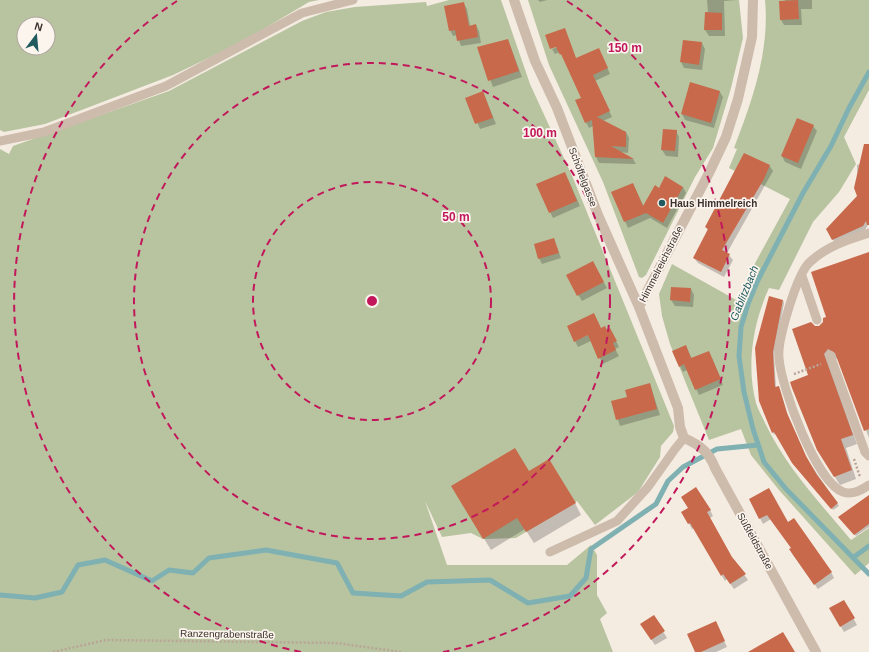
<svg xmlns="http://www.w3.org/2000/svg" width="869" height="652" viewBox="0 0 869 652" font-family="Helvetica,sans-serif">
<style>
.green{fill:#b8c4a0;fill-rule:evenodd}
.shadow{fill:#0003}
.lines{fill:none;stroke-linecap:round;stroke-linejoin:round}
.stream{stroke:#7fb0b2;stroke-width:5}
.building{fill:#c8694b}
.path{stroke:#b9a596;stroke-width:2.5;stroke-dasharray:2 2;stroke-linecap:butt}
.service{stroke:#cdbbac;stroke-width:9}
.minor{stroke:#cdbbac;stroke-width:10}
.ring{fill:none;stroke:#c2185b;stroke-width:2;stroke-dasharray:7 5}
.poi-dot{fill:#1f5a5e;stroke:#fbf5ee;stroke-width:1.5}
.labels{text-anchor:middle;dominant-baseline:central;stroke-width:3.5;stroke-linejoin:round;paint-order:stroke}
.street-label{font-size:10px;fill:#3b302b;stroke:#fbf5ee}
.poi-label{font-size:10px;font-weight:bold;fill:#3b302b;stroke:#fbf5ee;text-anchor:start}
.water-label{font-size:11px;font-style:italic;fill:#1f5a5e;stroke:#fbf5ee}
.centre{fill:#c2185b;stroke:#fbf5ee;stroke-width:2}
.ring-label{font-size:12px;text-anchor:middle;font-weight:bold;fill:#c2185b;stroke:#fbf5ee;stroke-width:3.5;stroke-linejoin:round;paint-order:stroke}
</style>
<rect width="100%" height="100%" fill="#f4ebe1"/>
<path class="green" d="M0 0H319L309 2 240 43 173 75 45 124 4 132 0 130ZM24 24H48V48H24Z
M449 0H501L530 84 573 178 674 426 673 432 661 446 660 457 638 492 595 525 577 501 516 538 483 539 471 533 442 537 425 501 447 565H567L591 545 597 555V595L607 613 600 619 613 652H0V149L9 154 13 146 169 91 302 21 326 12 355 7 426 2 427 6Z
M528 0H739L743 38 731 88 713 148 695 177 646 275 642 278 639 277 603 182 549 65Z
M765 0H869V90L844 137 856 164 839 192 813 222 779 290 769 288C753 323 746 365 756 403 758 410 762 416 765 423 786 467 820 503 851 540L869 528V563L855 575 779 490 751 455 741 429 709 440 670 344 662 316 659 294 672 264 738 301 753 267 790 199 729 168 737 149 734 148C752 101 770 51 765 0Z"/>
<path class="shadow" d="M538 0H547L540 2Z
M707 0H737L724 1 725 36H709L705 30 706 13H708Z
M785 0H812V9H801L802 25H784L781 20Z
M464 4 467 9 470 26 476 25 479 31 481 43 461 46 457 35 453 36 450 30Z
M567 35 576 59 602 55 610 74 595 81 612 117 603 121 626 132 629 138 628 153 620 152 633 159 636 164 599 163 596 157 593 126 589 128 586 122 582 98 565 60 560 52 555 54 552 49 561 46Z
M508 40 522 77 493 87 478 48Z
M684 41 702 43 705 49 702 70 684 68 681 62Z
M691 83 720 92 723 97 714 128 685 120 682 114Z
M483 92 496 124 480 129 467 98Z
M813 126 817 131 801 169 785 162 782 156Z
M676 131 679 137 678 157 666 156 662 150Z
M869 161V223L865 230 835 243 827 229 858 196 857 165Z
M769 165 773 171 727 253 733 260 724 277 698 263 694 258 708 231 706 227Z
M568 179 580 206 553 218 550 212Z
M633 184 644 207 683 187 686 193 667 228 650 218 628 228 612 192Z
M554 239 561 258 542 264 539 258Z
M869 256V438L839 359 833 358 829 363 857 444 846 448 856 479 840 485 818 450 800 408 791 383 810 376 815 327 820 326 828 318Z
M592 262 607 288 582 301 567 276Z
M691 289 694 295 693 307 675 306 671 300Z
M783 300 784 303 774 355 776 388 780 390 788 416 807 459 839 506 833 510 795 466 776 433 774 435 773 432 760 400Z
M601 329 613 335 619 347 615 349 619 356 603 364 591 341 578 347 575 341Z
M686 346 692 359 712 358 723 385 699 395 687 370 683 372 680 366Z
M650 384 660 415 620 426 612 402 629 398Z
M529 472 575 503 581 515 534 543 525 529 491 550 459 498Z
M869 497V527L856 536 841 520Z
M750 499 831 572 834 578 818 589 793 555 790 550 792 548 771 519 763 524Z
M710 510 713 516 710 518 732 558 748 580 734 589 727 579 725 581 694 528 692 529 683 513Z
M844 601 857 625 844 632 831 609Z
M654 617 667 638 655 645 645 630Z
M718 628 727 647 716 652H696Z"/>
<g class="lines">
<path class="stream" d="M869 72 849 108 831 146 803 193 757 282 748 304 741 327 739 356 744 392 753 429 764 462 786 489 869 574
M854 557 869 546
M0 595 35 598 62 592 78 565 105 560 152 581 169 570 193 573 209 558 266 550 337 563 353 593 401 596 427 582 490 580 528 603 570 596 586 578 591 549 656 504 668 481 683 467 717 449 758 445"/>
</g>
<path class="building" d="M798 0 799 19 780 20 779 1Z
M464 2 469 26 476 24 478 37 457 41 455 30 449 31 444 6Z
M705 12 722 13V30H704Z
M565 28 576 58 599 48 608 68 593 75 610 111 597 117 626 132V147L611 146 634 159 595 157 592 120 585 123 575 100 581 98 561 54 560 55 556 47 550 49 545 35Z
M508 39 519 71 488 81 477 47Z
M683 40 702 42 699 65 680 62Z
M690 82 720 91 711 123 681 114Z
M483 91 493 118 475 124 465 98Z
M797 118 814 125 798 163 781 156Z
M663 129 677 130 675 151 661 150Z
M864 144H869V225H867L866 221 863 226 832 240 826 229 857 196 854 188Z
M744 153 770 165 764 179 722 250 730 254 721 272 693 258 708 229 705 227Z
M565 172 577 201 549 213 536 184Z
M665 176 683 187 663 223 646 213 624 222 611 192 633 183 643 206 655 185 659 188Z
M554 238 559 253 538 259 534 244Z
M869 252V429L864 431 835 353 828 349 824 354 853 435 841 439 852 470 834 477 817 450 792 388 790 382 808 375 792 329 811 322 815 326H819L823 322V318L826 317 811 272Z
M593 261 604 282 577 296 566 275Z
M671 287 691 288 690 302 670 300Z
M769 296 783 300 773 352 775 387 779 386 787 413 806 456 817 475 838 503 831 509 792 463 774 432 772 433 759 401 755 348Z
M594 313 601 328 605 326 607 330 610 328 617 341 613 343 616 350 598 359 588 335 574 342 567 326Z
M686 345 691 358 709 351 721 379 695 390 684 364 679 367 672 351Z
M650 383 657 409 616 420 611 401 627 397 625 390Z
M515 448 529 471 549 459 576 503 526 532 517 518 483 539 451 486Z
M696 487 711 510 707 512 732 557 746 574 730 584 723 574 721 576 690 523 688 524 681 512 688 508 681 497Z
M769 488 788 522 794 518 832 572 814 585 789 549 791 548 767 515 759 519 749 499Z
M869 495V524L854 535 838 517Z
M844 600 855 618 840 627 829 608Z
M654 615 665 631 651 640 640 624Z
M716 621 725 641 701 652H695L687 634Z
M783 632 795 652H748Z"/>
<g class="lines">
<path class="path" d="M794 374 821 364
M854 459 860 477
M53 652 106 640 336 643 401 652"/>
<path class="service" d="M0 141 44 132 166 86 302 13 353 0
M869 233C847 240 827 246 810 262 797 273 777 341 779 358 781 387 816 482 843 492 852 495 862 490 869 485
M802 276 817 320
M830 355 865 452 869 456
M550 552 617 521 648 487 675 449 684 438"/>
<path class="minor" d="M514 0 535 61 557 108 598 215 639 307 678 408 680 427 684 438C700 445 709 452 715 468L816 652
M639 307 709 173 726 137 738 99 752 37 753 0"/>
</g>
<g class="ring">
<circle cx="372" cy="301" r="119"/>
<circle cx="372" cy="301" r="238"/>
<path d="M301 652A358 358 0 0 1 177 1M567 1A358 358 0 0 1 443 652"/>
</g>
<circle class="poi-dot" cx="662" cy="203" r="4"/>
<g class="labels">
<g class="street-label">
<text transform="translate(583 177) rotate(69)">Schöffelgasse</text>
<text transform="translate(661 264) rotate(-63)">Himmelreichstraße</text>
<text transform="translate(755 541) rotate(61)">Süßfeldstraße</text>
<text transform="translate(227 634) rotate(1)">Ranzengrabenstraße</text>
</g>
<g class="poi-label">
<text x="670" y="203">Haus Himmelreich</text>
</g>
<g class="water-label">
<text transform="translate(744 293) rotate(-68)">Gablitzbach</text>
</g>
</g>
<circle cx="372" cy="301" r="6" class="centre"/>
<g class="ring-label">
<text x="625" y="52">150 m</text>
<text x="540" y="137">100 m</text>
<text x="456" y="221">50 m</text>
</g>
<g transform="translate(36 36) rotate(16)"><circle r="19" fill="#fbf5ee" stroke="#aea6a0"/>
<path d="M0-3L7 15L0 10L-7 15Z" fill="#1f5a5e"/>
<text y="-6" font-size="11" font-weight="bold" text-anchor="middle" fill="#3b302b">N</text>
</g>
</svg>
